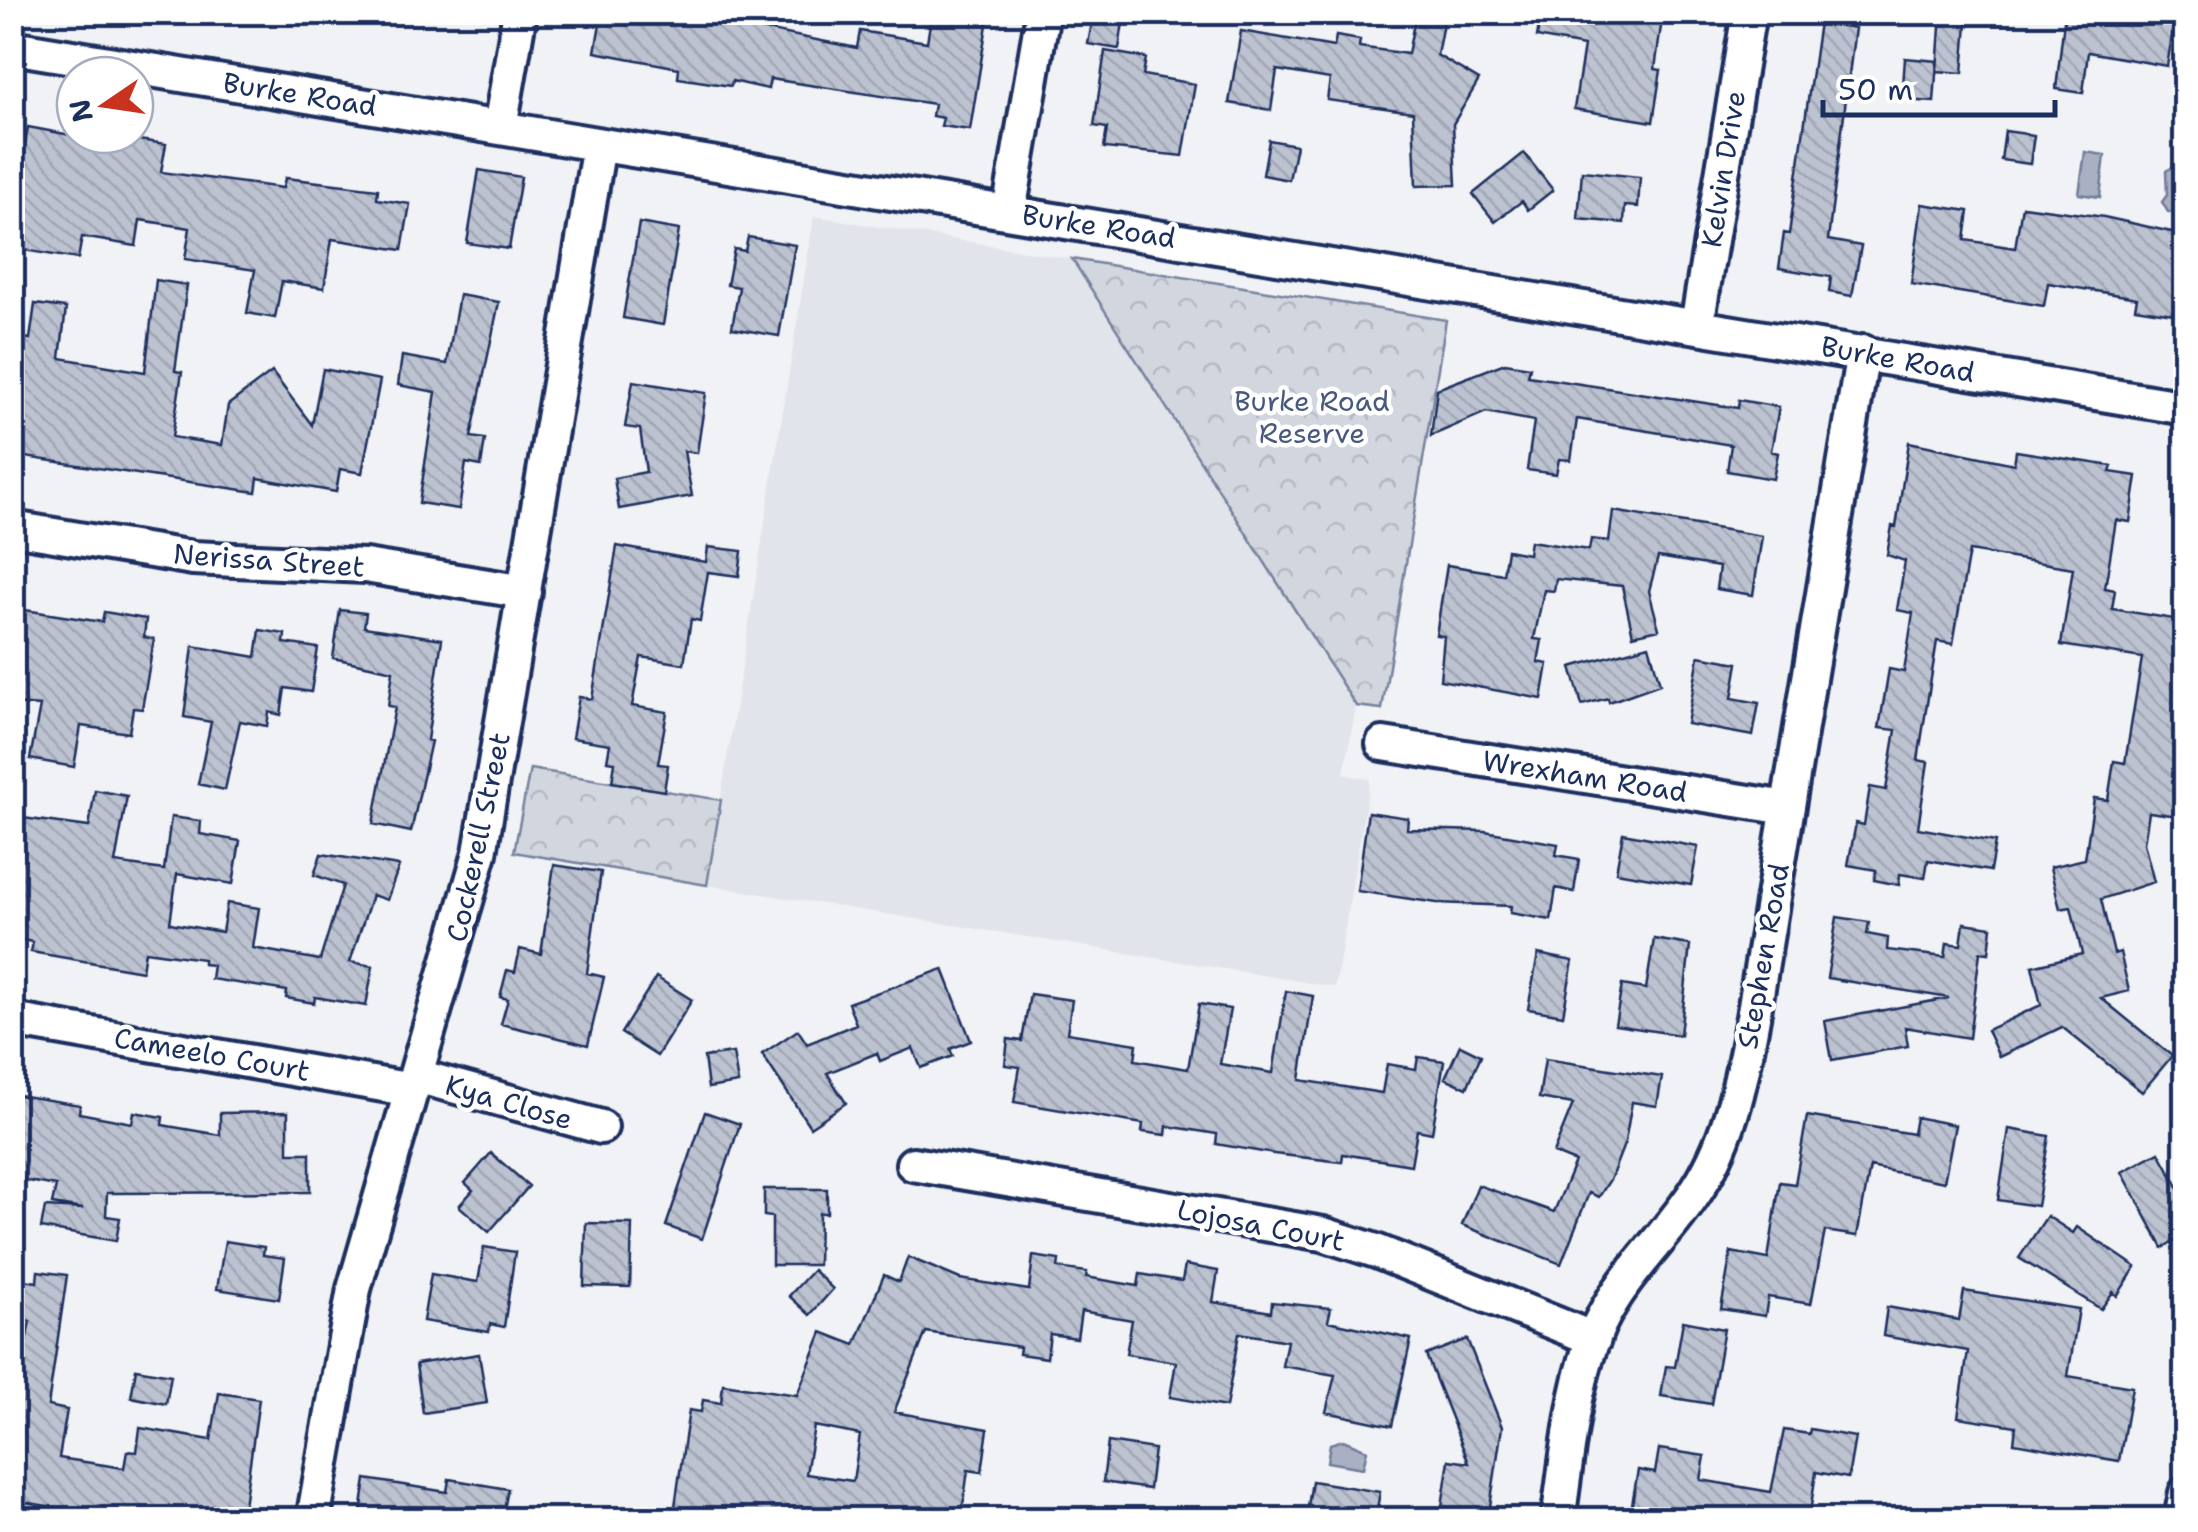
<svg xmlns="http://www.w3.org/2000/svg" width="2198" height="1532" viewBox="0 0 2198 1532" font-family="'Shantell Sans',sans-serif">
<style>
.built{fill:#e1e4ea}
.park{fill:url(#park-crowns);stroke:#76829e;stroke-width:2.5}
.water{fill:#a8b0c2;stroke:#707c9a;stroke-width:2.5}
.building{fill:url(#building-back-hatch);stroke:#1b2f5e;stroke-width:2.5;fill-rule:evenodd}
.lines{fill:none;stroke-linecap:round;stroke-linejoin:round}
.minor-casing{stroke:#1b2f5e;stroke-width:40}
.minor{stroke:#fff;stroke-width:32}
.labels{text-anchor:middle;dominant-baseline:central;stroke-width:9;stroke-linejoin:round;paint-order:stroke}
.street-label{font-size:28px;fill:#1b2f5e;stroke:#fff}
.park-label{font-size:28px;fill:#49597e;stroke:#fff}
</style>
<defs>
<pattern id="park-crowns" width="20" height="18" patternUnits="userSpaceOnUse" patternTransform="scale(2.5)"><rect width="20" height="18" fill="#d2d6df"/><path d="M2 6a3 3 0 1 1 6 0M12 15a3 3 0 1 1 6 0" fill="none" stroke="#b4b8c2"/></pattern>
<pattern id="building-back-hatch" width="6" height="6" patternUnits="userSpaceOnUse" patternTransform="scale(2.5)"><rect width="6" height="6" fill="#bcc2d0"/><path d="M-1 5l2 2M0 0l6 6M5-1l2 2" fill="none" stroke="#a1a7b5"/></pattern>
</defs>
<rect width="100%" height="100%" fill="#f1f2f5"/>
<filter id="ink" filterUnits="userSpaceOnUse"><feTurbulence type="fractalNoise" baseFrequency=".01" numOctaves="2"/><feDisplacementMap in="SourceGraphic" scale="20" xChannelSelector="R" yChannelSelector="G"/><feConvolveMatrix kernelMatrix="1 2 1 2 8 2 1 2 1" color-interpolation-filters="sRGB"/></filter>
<g filter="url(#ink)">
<path class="built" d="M814 216 1072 259 1356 706 1344 774 1370 779 1335 987 707 885Z"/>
<path class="park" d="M1072 259 1446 320 1382 709 1356 706Z
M530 769 721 800 707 885 514 852Z"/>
<path class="water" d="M2085 152 2105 155 2100 197 2079 194Z
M2173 167 2185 169 2180 214 2168 212 2162 202 2167 195 2166 171Z
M1343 1440 1367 1450 1363 1468 1327 1462 1330 1444Z"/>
<path class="building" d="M602 12H743L741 25 857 48 860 31 927 42 932 12H989L970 130 941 126 943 118 932 116 934 104 770 79 768 89 732 81 731 86 678 78 679 68 595 52Z
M1416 12H1445L1437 55 1479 80 1453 124 1456 185 1416 186 1413 112 1327 100 1330 79 1277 70 1271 110 1229 103 1241 31 1334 47 1336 36 1360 40 1359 47 1408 54Z
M1541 12 1584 18V12H1663L1655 69 1661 70 1653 122 1574 109 1584 46 1537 37Z
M1941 12H1968L1963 73 1937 71Z
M2065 12H2176L2167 66 2088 52 2083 93 2056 89Z
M1093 17 1123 22 1119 49 1088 44Z
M1819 22 1855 28 1828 240 1861 246 1852 296 1829 292 1831 277 1779 268 1784 233 1789 234Z
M1105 51 1146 58 1143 75 1195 84 1183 156 1104 148 1107 128 1094 126Z
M1905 58 1937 61 1934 102 1902 100Z
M28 127 124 145 125 138 166 144 161 172 283 188 285 178 378 189 377 199 410 204 402 250 332 239 324 288 282 281 275 318 247 313 255 270 185 259 190 228 140 220 136 246 82 237 78 259 12 248V218Z
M2005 131 2034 135 2030 164 2001 160Z
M1269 140 1296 145 1289 180 1263 175Z
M1524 153 1553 190 1528 210 1522 201 1495 222 1473 194Z
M479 170 521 177 509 249 467 243Z
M1582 171 1640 177 1638 207 1625 206 1624 223 1578 219Z
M1922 204 1969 211 1965 240 2015 248 2022 206 2104 217 2185 235 2178 279 2186 280V316L2135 308 2137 298 2048 283 2044 306 1911 284Z
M639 223 679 230 663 325 623 318Z
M748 237 795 245 779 336 732 328 739 287 727 285 734 249 745 251Z
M156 280 187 285 175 371 182 372 172 437 222 445 228 405 272 372 312 425 323 369 380 380 362 473 340 469 336 492 258 478 256 492 12 455V336L30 339 35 304 66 308 60 358 145 372Z
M459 295 499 302 471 437 485 439 481 466 466 463 459 509 419 503 436 392 398 385 402 356 447 364Z
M1505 363 1530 367 1528 376 1738 408 1739 400 1779 407 1771 451 1778 453 1773 479 1727 471 1731 445 1577 419 1571 460 1559 459 1556 474 1527 470 1534 421 1486 412 1431 436 1437 389Z
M633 381 706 393 697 453 684 451 692 496 619 509 614 478 646 472 640 429 625 427Z
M1909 442 2014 464 2016 451 2112 466 2110 472 2137 476 2130 522 2116 520 2105 588 2115 590 2112 609 2186 621V817L2149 812 2144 843 2154 882 2101 899 2114 954 2120 952 2129 991 2101 998 2172 1056 2142 1092 2062 1027 1999 1057 1987 1030 2041 1005 2032 966 2082 954 2071 907 2060 909 2050 867 2085 859 2094 798 2108 800 2114 761 2125 763 2142 658 2061 645 2073 568 1969 551 1953 644 1937 641 1918 760 1928 762 1918 828 1995 842 1990 871 1928 860 1925 878 1900 874 1899 885 1874 880 1876 870 1848 865 1856 823 1864 825 1870 787 1886 790 1896 730 1879 728 1885 693 1889 669 1904 672 1913 613 1897 610 1905 561 1887 555 1892 526 1896 527Z
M1613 511 1762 536 1753 595 1716 589 1719 567 1658 557 1649 591 1659 629 1633 635 1622 586 1556 579 1554 591 1544 590 1534 639 1542 640 1538 662 1548 664 1542 699 1440 680 1444 636 1436 635 1447 565 1503 574 1507 550 1528 554 1530 541 1589 550 1591 539 1609 541Z
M617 546 706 562 708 547 742 551 739 576 708 572 700 621 691 619 684 664 641 657 632 706 667 712 658 764 668 765 664 791 612 782 615 762 607 761 610 744 572 738 579 697 592 699Z
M12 608 102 622 104 612 146 619 144 637 154 639 142 709 133 708 129 733 81 726 74 767 30 759 40 706 12 704Z
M340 610 366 613 364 627 442 639 427 740 431 741 411 832 373 824 395 707 388 706 393 671 333 658Z
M260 630 285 634 284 643 318 648 311 692 285 688 281 715 269 712 267 726 240 721 225 790 198 784 211 722 184 717 193 646 256 657Z
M1649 645 1660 684 1609 702 1608 698 1582 705 1571 667Z
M1699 656 1738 663 1732 698 1759 703 1753 736 1687 724Z
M95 790 127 796 115 863 164 870 171 817 201 821 200 834 240 841 233 884 177 874 170 923 222 932 227 903 259 908 253 948 320 960 343 885 314 875 321 854 399 866 387 900 372 895 350 962 373 966 366 1006 315 997 314 1003 286 998 287 991 211 979 213 965 203 964V959L145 951 142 971 31 952 33 942 12 938 15 817 89 827Z
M1368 812 1408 818 1407 829 1485 831 1558 844 1556 855 1579 859 1574 892 1556 888 1551 920 1510 913 1511 906 1437 903 1357 891Z
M1623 833 1698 847 1691 885 1616 872Z
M554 865 601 872 587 973 604 977 588 1045 501 1024 508 999 500 997 507 970 515 972 520 949 541 954Z
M1837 917 1869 922 1867 934 1888 938 1887 950 1945 957 1947 943 1961 945 1964 923 1992 927 1989 953 1980 952 1969 1038 1905 1027 1908 1046 1832 1060 1825 1021 1949 998 1827 978Z
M1654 939 1690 945 1680 1035 1615 1025 1622 985 1646 989Z
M1538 954 1573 961 1563 1015 1528 1009Z
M943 969 971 1041 950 1049 953 1056 921 1068 913 1048 880 1061 877 1053 827 1073 846 1103 810 1127 762 1054 798 1030 807 1044 856 1024 848 1003Z
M656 977 692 1000 657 1056 621 1033Z
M1286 991 1313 996 1300 1080 1382 1093 1387 1064 1416 1069 1418 1057 1444 1061 1432 1133 1417 1130 1411 1165 1343 1154 1342 1162 1274 1154 1216 1144 1217 1134 1167 1126 1166 1135 1142 1132 1143 1124 1014 1102 1020 1067 1005 1065 1008 1039 1022 1041 1030 994 1072 1000 1067 1033 1137 1044 1135 1060 1188 1069 1199 1004 1230 1009 1220 1064 1273 1073Z
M1460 1045 1481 1055 1467 1088 1445 1078Z
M733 1053 738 1083 708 1088 704 1057Z
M1545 1059 1662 1077 1657 1106 1632 1102 1625 1142 1611 1178 1599 1197 1589 1193 1561 1264 1462 1225 1478 1185 1554 1212 1575 1162 1553 1153 1573 1104 1539 1098Z
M12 1094 80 1105 79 1113 132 1123 134 1112 163 1117 162 1125 220 1135V1113L288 1112V1153H310V1192L107 1193 106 1216 120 1218 116 1241 41 1228 45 1207 83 1209 52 1204 56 1186 12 1178Z
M705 1112 740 1124 702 1239 666 1226Z
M1807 1116 1913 1134 1916 1117 1955 1125 1944 1182 1870 1167 1857 1236 1825 1231 1811 1304 1768 1297 1765 1316 1721 1309 1731 1252 1768 1259 1780 1182 1795 1184Z
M2009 1129 2049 1136 2037 1206 1998 1200Z
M2159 1152 2186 1201V1235L2163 1248 2122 1172Z
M491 1153 529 1186 489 1232 459 1206 473 1190 465 1183Z
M764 1189H827V1213H819L818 1265H772V1217L764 1216Z
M2047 1216 2073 1233 2077 1227 2136 1267 2117 1296 2113 1292 2101 1309 2019 1258Z
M586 1223 632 1224 630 1287 584 1286Z
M225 1241 264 1247 263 1255 285 1258 279 1299 217 1289Z
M484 1247 515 1252 504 1327 490 1324 489 1332 423 1321 431 1274 478 1282Z
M1033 1256 1059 1260 1058 1268 1087 1272 1086 1277 1138 1286 1140 1274 1182 1281 1185 1265 1218 1271 1213 1302 1271 1312 1272 1302 1331 1308 1328 1321 1411 1339 1392 1426 1326 1412 1335 1375 1282 1366 1287 1341 1239 1333 1226 1407 1170 1397 1176 1362 1126 1354 1132 1320 1081 1311 1077 1338 1050 1334 1047 1358 1019 1354 1020 1347 926 1332 894 1412 988 1429 982 1472 968 1470 961 1520H673L689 1410 701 1412 703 1400 721 1403 723 1384 797 1395 822 1332 855 1345 884 1275 899 1282 908 1257 960 1279 1029 1290ZM814 1426 860 1435 853 1481 806 1474Z
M813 1270 833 1289 810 1315 789 1296Z
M38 1271 67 1275 48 1406 67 1410 59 1458 124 1468 127 1451 137 1452 140 1428 211 1440 219 1393 259 1399 242 1520H81L82 1512 12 1500V1366L21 1367 30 1321 12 1318V1278L37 1282Z
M1964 1291 2079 1309 2068 1376 2132 1387 2119 1461 2014 1443 2016 1426 1958 1417 1968 1351 1883 1336 1887 1307 1959 1320Z
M1683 1321 1724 1329 1711 1404 1661 1396 1666 1366 1675 1367Z
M1467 1339 1502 1427 1488 1520H1440L1449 1460 1469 1463 1426 1355Z
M479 1354 487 1403 423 1413 416 1364Z
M136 1369 171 1375 166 1404 131 1397Z
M1810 1429 1855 1437 1848 1478 1816 1472 1809 1520H1688L1631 1510 1638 1470 1655 1473 1659 1449 1705 1456 1701 1480 1771 1492 1784 1430 1809 1434Z
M1108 1442 1154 1449 1149 1489 1103 1482Z
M366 1479 447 1492 449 1479 508 1489 502 1520H360Z
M1312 1481 1380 1492 1375 1520H1306Z"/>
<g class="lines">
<g class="minor-casing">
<path id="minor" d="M12 47 2186 408
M500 127 520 12
M1009 212 1043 12
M1697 325 1749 12
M12 528 193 558 365 566 525 592
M1383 744 1787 808
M12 1020 412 1090
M417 1076 601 1127
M913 1164 1323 1234 1376 1251 1594 1339
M313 1520 354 1289 480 853 599 145
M1558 1520C1568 1456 1572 1384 1599 1325 1624 1272 1668 1236 1698 1188 1733 1134 1744 1068 1755 1006L1863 352
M2181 1520 2186 1493"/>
</g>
<use href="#minor" class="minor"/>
</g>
</g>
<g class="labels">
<g class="street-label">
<text transform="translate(300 94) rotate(9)">Burke Road</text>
<text transform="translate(1723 169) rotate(-81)">Kelvin Drive</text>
<text transform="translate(1099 226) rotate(9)">Burke Road</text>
<text transform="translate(1898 359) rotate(10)">Burke Road</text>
<text transform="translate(269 560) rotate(4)">Nerissa Street</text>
<text transform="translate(1585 776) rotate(9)">Wrexham Road</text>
<text transform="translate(478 837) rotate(-78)">Cockerell Street</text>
<text transform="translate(1763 956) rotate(-80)">Stephen Road</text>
<text transform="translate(212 1054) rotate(10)">Cameelo Court</text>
<text transform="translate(509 1102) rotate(16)">Kya Close</text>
<text transform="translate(1261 1225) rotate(11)">Lojosa Court</text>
</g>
<g class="park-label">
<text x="1312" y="401">Burke Road<tspan x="1312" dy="32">Reserve</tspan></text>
</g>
</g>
<rect width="2198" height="1532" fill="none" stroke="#fff" stroke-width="50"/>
<rect x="25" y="25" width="2148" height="1482" fill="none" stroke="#1b2f5e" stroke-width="4" filter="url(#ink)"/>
<g transform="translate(105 105) rotate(257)"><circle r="48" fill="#ffffff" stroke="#a4acbf" stroke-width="2.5"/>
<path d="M0-8L18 38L0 25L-18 38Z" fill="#c8321e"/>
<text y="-15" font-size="28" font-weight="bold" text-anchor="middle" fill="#1b2f5e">N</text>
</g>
<path d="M1823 100v15h232v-15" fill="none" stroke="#1b2f5e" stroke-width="5"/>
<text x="1838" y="100" font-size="30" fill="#1b2f5e" stroke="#ffffff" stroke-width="8" paint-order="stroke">50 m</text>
</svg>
